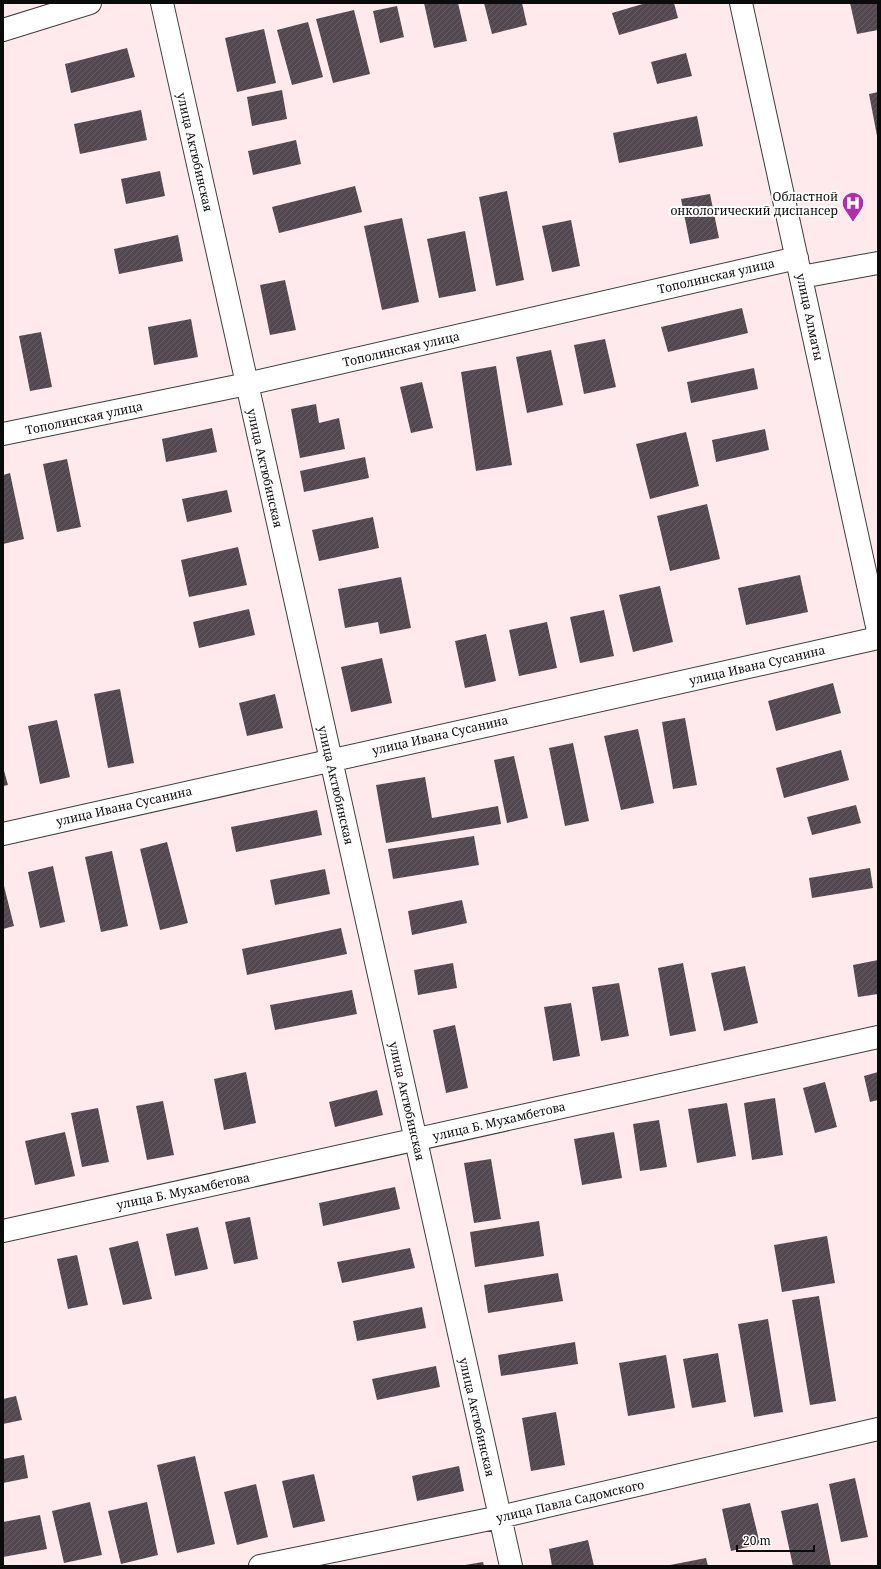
<svg xmlns="http://www.w3.org/2000/svg" width="881" height="1569" viewBox="0 0 881 1569" font-family="'Noto Serif',serif">
<style>
.building{fill:url(#building-hatch)}
.lines{fill:none;stroke-linecap:round;stroke-linejoin:round}
.minor-casing{stroke:#3e3e3e;stroke-width:24}
.minor{stroke:#fff;stroke-width:22}
.labels{text-anchor:middle;dominant-baseline:central;stroke-width:4;stroke-linejoin:round;paint-order:stroke}
.street-label{font-size:12px;fill:#0b0b0b;stroke:#fff}
.poi-label{font-size:12px;fill:#0b0b0b;stroke:#fff;text-anchor:end}
</style>
<defs>
<pattern id="building-hatch" width="6" height="6" patternUnits="userSpaceOnUse"><rect width="6" height="6" fill="#53484f"/><path d="M-1 1l2-2M0 6l6-6M5 7l2-2" fill="none" stroke="#675e64"/></pattern>
</defs>
<rect width="100%" height="100%" fill="#feeaed"/>
<path class="building" d="M424 3H458L467 41 434 48Z
M484 3H522L527 25 492 34Z
M646 3H674L678 18 619 35 612 13Z
M850 3H878V30L857 34Z
M397 6 404 37 380 43 373 11Z
M354 10 370 74 333 83 316 19Z
M308 22 323 77 292 85 277 30Z
M264 29 276 83 237 92 225 38Z
M127 48 135 77 71 93 65 64Z
M686 53 692 76 657 84 651 62Z
M282 90 287 119 252 126 247 97Z
M878 92V136H877L869 94Z
M141 110 147 140 80 154 74 124Z
M697 116 703 146 619 163 613 133Z
M296 140 301 164 253 175 248 151Z
M160 171 165 196 126 204 121 179Z
M355 186 362 212 279 233 272 207Z
M507 191 524 280 496 286 479 197Z
M710 194 719 238 690 244 681 199Z
M402 218 419 302 382 310 364 226Z
M571 220 580 266 552 272 542 226Z
M465 231 476 291 439 298 427 239Z
M178 235 183 261 119 274 114 249Z
M285 280 296 330 270 335 260 285Z
M742 308 748 333 668 352 661 327Z
M191 319 198 357 154 365 148 327Z
M41 332 52 387 30 391 19 336Z
M605 339 616 387 584 394 574 345Z
M551 350 563 405 527 413 516 357Z
M496 366 512 465 476 471 461 372Z
M754 368 758 389 691 403 687 382Z
M422 382 433 428 411 433 400 387Z
M316 404 319 423 339 418 345 449 300 458 291 409Z
M212 428 217 452 166 462 162 439Z
M765 429 769 450 716 462 712 440Z
M686 432 699 486 650 499 636 444Z
M365 457 369 478 304 492 300 471Z
M67 459 81 527 57 532 43 464Z
M10 473 24 539 3 544V475Z
M227 490 232 512 187 522 182 499Z
M707 504 720 559 670 571 657 516Z
M373 517 379 548 319 561 312 530Z
M238 547 247 585 189 597 181 560Z
M800 575 808 612 746 625 738 588Z
M401 577 411 628 380 634 378 622 345 628 338 589Z
M660 586 673 642 633 652 619 595Z
M249 609 255 635 199 648 193 622Z
M604 610 614 656 580 663 570 617Z
M547 622 557 668 519 676 509 630Z
M486 634 496 681 465 688 455 641Z
M382 658 392 703 351 712 341 667Z
M833 683 841 713 776 731 768 701Z
M120 689 134 763 108 768 94 694Z
M275 694 283 728 247 736 239 703Z
M685 718 697 785 673 789 662 722Z
M57 720 70 777 40 784 28 726Z
M638 729 654 803 621 810 604 736Z
M573 743 589 821 565 826 549 748Z
M841 750 849 780 784 798 776 768Z
M514 756 528 818 507 823 494 760Z
M3 767 8 785 3 786Z
M425 777 432 818 498 806 501 824 386 843 376 785Z
M856 805 861 823 812 835 807 817Z
M317 810 322 835 236 852 231 827Z
M474 836 479 865 393 879 388 849Z
M167 842 188 923 160 930 140 849Z
M112 851 128 926 101 932 85 857Z
M53 866 65 922 40 928 28 872Z
M870 868 873 888 812 898 809 878Z
M325 869 330 894 275 905 270 880Z
M3 882 14 926 3 929Z
M462 900 467 923 412 935 408 911Z
M341 928 347 954 247 975 242 949Z
M878 960V994L858 997 853 965Z
M453 963 457 988 418 995 414 970Z
M683 963 696 1031 670 1036 658 968Z
M745 966 758 1023 724 1031 711 973Z
M619 983 629 1036 601 1041 592 987Z
M352 990 357 1014 275 1030 270 1005Z
M571 1003 580 1056 553 1061 544 1007Z
M455 1025 468 1088 446 1093 433 1030Z
M246 1072 256 1123 224 1130 214 1079Z
M878 1072V1100L870 1102 864 1076Z
M825 1082 837 1127 815 1133 803 1088Z
M377 1090 383 1115 335 1127 329 1102Z
M775 1098 783 1155 752 1160 744 1103Z
M163 1101 174 1155 147 1160 136 1106Z
M727 1103 736 1156 697 1163 688 1109Z
M98 1108 109 1162 82 1167 71 1113Z
M659 1120 667 1167 640 1171 633 1124Z
M65 1132 75 1176 35 1185 25 1141Z
M614 1132 622 1178 582 1185 574 1139Z
M491 1159 501 1219 474 1223 464 1163Z
M395 1187 400 1209 323 1226 319 1203Z
M250 1217 258 1259 234 1264 225 1222Z
M539 1221 544 1256 475 1267 470 1232Z
M198 1227 208 1269 175 1276 166 1234Z
M827 1236 835 1283 782 1292 774 1245Z
M138 1241 152 1299 123 1305 109 1248Z
M410 1248 415 1268 342 1283 337 1262Z
M77 1255 88 1305 68 1309 57 1259Z
M558 1273 563 1301 488 1313 484 1285Z
M819 1296 836 1401 810 1405 792 1300Z
M422 1307 426 1328 357 1341 353 1321Z
M768 1319 783 1412 754 1417 738 1324Z
M575 1342 578 1364 501 1376 498 1355Z
M718 1353 726 1402 692 1408 683 1359Z
M666 1355 675 1408 628 1416 619 1363Z
M436 1366 440 1387 377 1400 372 1379Z
M16 1396 22 1420 3 1424V1399Z
M556 1412 565 1465 531 1471 522 1418Z
M24 1455 28 1478 3 1483V1459Z
M195 1456 215 1544 177 1553 157 1465Z
M459 1466 464 1491 417 1501 412 1476Z
M314 1474 325 1521 293 1528 282 1481Z
M855 1478 868 1537 841 1542 829 1484Z
M256 1484 268 1537 237 1545 224 1492Z
M90 1502 102 1555 64 1563 52 1511Z
M147 1502 158 1555 121 1564 108 1511Z
M750 1503 760 1544 731 1551 722 1509Z
M818 1503 831 1566H793L781 1511Z
M40 1515 47 1549 3 1557V1522Z
M588 1540 594 1566H552L549 1549Z
M706 1558 708 1566H671L670 1565Z
M483 1562 484 1566H466L465 1565Z"/>
<g class="lines">
<g class="minor-casing">
<path id="minor" d="M162 3 511 1566
M741 3 878 631
M3 30 90 3
M801 277 878 263
M3 434 247 384 797 258
M3 834 878 638
M3 1231 878 1037
M260 1566 500 1517 878 1429"/>
</g>
<use href="#minor" class="minor"/>
</g>
<defs>
<g id="hospital-pin" transform="scale(1.15)"><path d="M0 17L-7.5 6A9.5 9.5 0 1 1 7.5 6Z" fill="#b529b5" stroke="#fff"/><path d="M-5-5h3v3.5h4V-5h3V5h-3V1.5h-4V5h-3Z" fill="#fff"/></g>
</defs>
<g fill-rule="evenodd">
<use href="#hospital-pin" x="853" y="203"/>
</g>
<g class="labels">
<g class="street-label">
<text transform="translate(195 152) rotate(77)">улица Актюбинская</text>
<text transform="translate(716 276) rotate(-13)">Тополинская улица</text>
<text transform="translate(810 317) rotate(78)">улица Алматы</text>
<text transform="translate(401 349) rotate(-13)">Тополинская улица</text>
<text transform="translate(84 418) rotate(-12)">Тополинская улица</text>
<text transform="translate(265 468) rotate(77)">улица Актюбинская</text>
<text transform="translate(757 665) rotate(-13)">улица Ивана Сусанина</text>
<text transform="translate(440 735) rotate(-13)">улица Ивана Сусанина</text>
<text transform="translate(336 785) rotate(77)">улица Актюбинская</text>
<text transform="translate(124 806) rotate(-13)">улица Ивана Сусанина</text>
<text transform="translate(407 1101) rotate(77)">улица Актюбинская</text>
<text transform="translate(499 1121) rotate(-13)">улица Б. Мухамбетова</text>
<text transform="translate(183 1191) rotate(-12)">улица Б. Мухамбетова</text>
<text transform="translate(477 1417) rotate(77)">улица Актюбинская</text>
<text transform="translate(570 1501) rotate(-13)">улица Павла Садомского</text>
</g>
<g class="poi-label">
<text x="838" y="196">Областной<tspan x="838" dy="14">онкологический диспансер</tspan></text>
</g>
</g>
<rect width="881" height="1569" fill="none" stroke="#0b0b0b" stroke-width="8"/>
<path d="M737 1545v6h77v-6" fill="none" stroke="#0b0b0b" stroke-width="2"/>
<text x="743" y="1545" font-size="12" fill="#0b0b0b" stroke="#ffffff" stroke-width="3" paint-order="stroke">20 m</text>
</svg>
